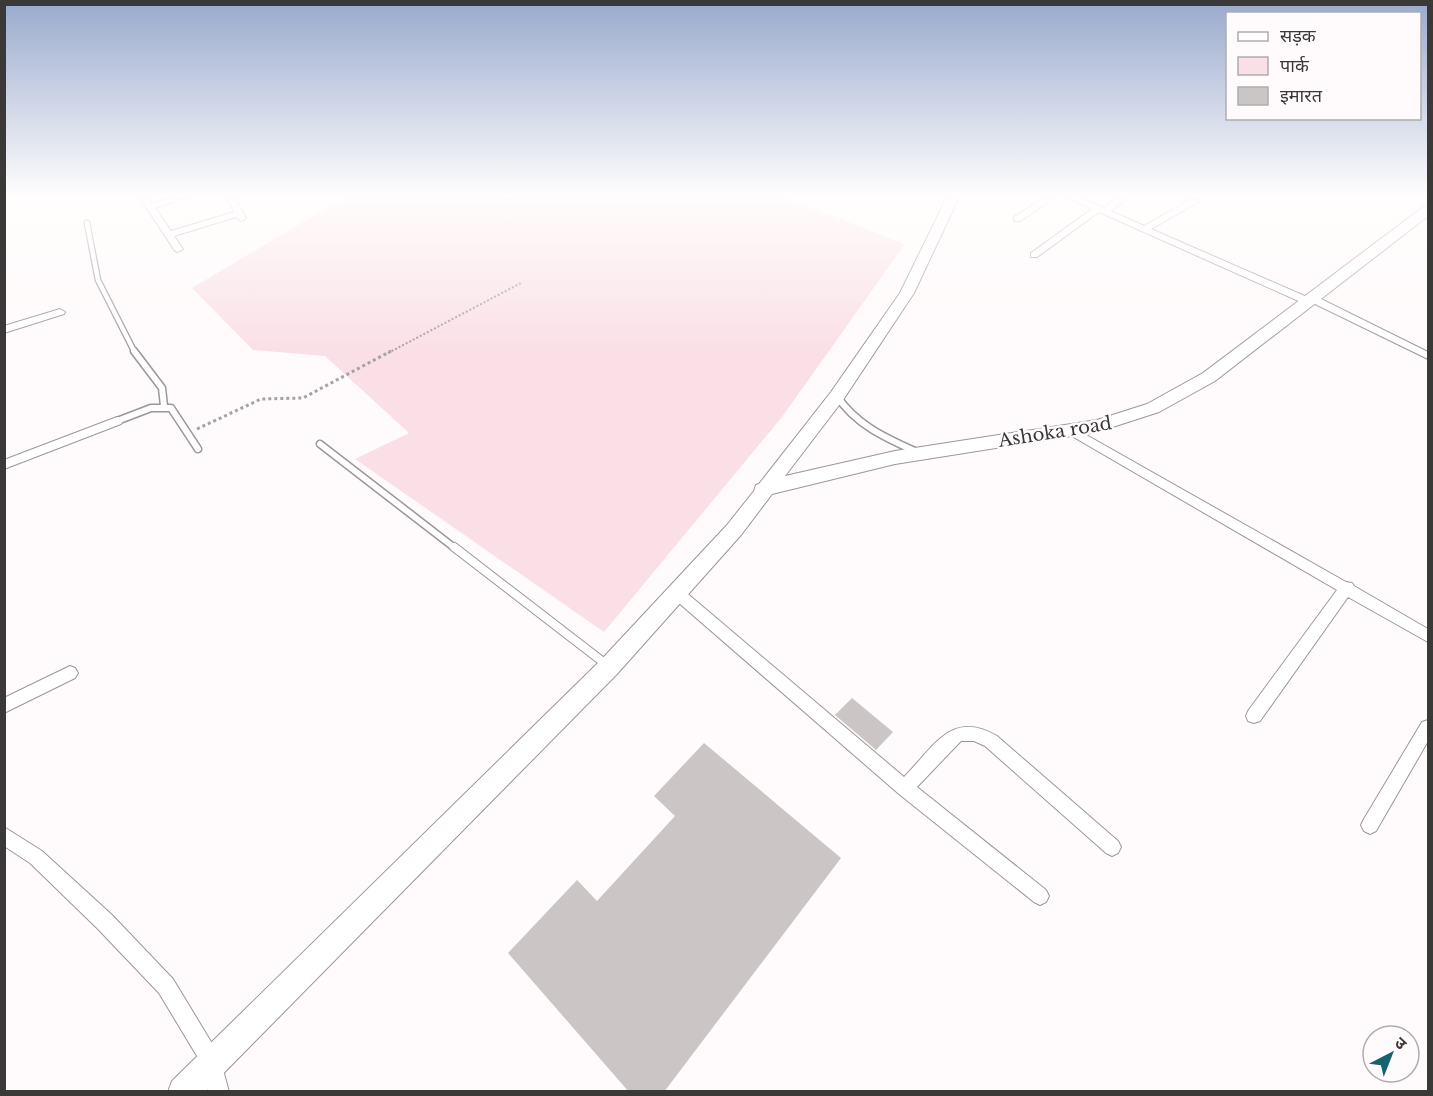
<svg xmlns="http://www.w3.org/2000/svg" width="1433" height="1096" viewBox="0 0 1433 1096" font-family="'Libre Baskerville','Noto Sans Devanagari',serif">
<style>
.green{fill:#fae0e6}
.building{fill:#ccc5c6}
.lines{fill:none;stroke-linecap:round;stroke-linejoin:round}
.lane-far2-casing{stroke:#9d9698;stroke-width:7}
.lane-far1-casing{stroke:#9d9698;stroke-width:9}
.lane-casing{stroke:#9d9698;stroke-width:10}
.street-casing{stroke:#9d9698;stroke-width:2}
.secondary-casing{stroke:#9d9698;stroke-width:2}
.path-far1{stroke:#a6a2a2;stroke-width:2;stroke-dasharray:2 2;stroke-linecap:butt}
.path{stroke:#a6a2a2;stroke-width:3;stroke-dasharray:3 3;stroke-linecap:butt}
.lane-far2{stroke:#fff;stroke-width:4.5}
.lane-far1{stroke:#fff;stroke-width:6}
.lane{stroke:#fff;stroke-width:8}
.street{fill:#fff;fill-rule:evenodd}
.secondary{fill:#fff;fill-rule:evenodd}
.labels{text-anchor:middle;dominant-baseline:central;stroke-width:5;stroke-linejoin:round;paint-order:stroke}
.street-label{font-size:18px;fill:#3b3838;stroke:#fffafb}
</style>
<rect width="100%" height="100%" fill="#fffafb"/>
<path class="green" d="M349 195H778L905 244 782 417 604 632 355 459 409 433 325 356 253 350 192 288Z"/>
<path class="building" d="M852 698 893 732 876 750 835 715Z
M704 743 841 858 664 1092H629L508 953 577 880 597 901 675 816 654 796Z"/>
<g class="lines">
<g class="lane-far2-casing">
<path id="lane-far2" d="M87 223 98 280 135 353"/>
</g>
<g class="lane-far1-casing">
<path id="lane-far1" d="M134 351 162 388 164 406
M837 396C856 425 886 438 917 452
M117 421 151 408H171L198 449
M320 444 456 549"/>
</g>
<g class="lane-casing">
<path id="lane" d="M454 547 607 665"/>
</g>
<g class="street-casing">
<path id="street" d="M138 195H146L152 204 180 195H193L155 208 171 231 234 212 225 195H233L246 218 241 221 236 217 174 236 183 249 178 252 175 251Z
M1049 195H1059L1020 221H1014V217Z
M1063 195H1074L1104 208 1121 195H1131L1111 211 1144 226 1191 199H1197V203L1151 229 1307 297 1315 296 1428 352V359L1311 302 1303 303 1099 212 1037 257H1031V253L1092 209Z
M60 309 65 312 64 314 4 333V326Z
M117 417 121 418 123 421 121 424 4 469V460Z
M1074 428 1346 582 1352 583 1354 586 1428 629V642L1348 597 1260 721 1254 723 1248 721 1246 716 1248 711 1337 590 1070 435 1068 432 1070 429Z
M677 587 682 589 904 777C934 747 951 709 997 736L1118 841 1121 847 1118 853 1112 856 1106 853 985 746 974 741H961L917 787 1046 890 1049 896 1046 902 1040 905 1034 902 899 794 672 597 670 593 672 589Z
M70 666 75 668 78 673 75 678 4 713V698Z
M1428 720V741L1376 831 1370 834 1364 831 1361 825 1364 819 1422 722Z
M4 827 42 851 112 915 173 979 219 1055 229 1092H208L203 1066 159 993 98 929 30 863 4 846Z"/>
</g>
<g class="secondary-casing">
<path id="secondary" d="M948 195H960L914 293 843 400 785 476 895 451 1097 420 1147 404 1203 373 1423 207 1428 206V216L1215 381 1159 412 1097 432 895 464 772 494 741 535 617 674 205 1092H168L172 1081 601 660 727 525 754 491 756 485 759 484 831 392 900 293Z"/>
</g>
<path class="path-far1" d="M388 353 521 283"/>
<path class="path" d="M197 429 261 399 303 398 391 351"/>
<use href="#lane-far2" class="lane-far2"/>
<use href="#lane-far1" class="lane-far1"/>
<use href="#lane" class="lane"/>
<use href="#street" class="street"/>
<use href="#secondary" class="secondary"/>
</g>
<linearGradient id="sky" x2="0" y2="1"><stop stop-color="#99aacd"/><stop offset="0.56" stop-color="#fffdfd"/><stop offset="1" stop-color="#fffdfd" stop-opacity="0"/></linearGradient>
<rect width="1433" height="349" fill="url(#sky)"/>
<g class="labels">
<g class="street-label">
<text transform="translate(1055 432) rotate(-9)">Ashoka road</text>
</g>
</g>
<rect width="1433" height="1096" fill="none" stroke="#3b3838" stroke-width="12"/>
<rect x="1226" y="12" width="195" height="108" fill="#fffafb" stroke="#b1acad" stroke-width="1.5"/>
<rect x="1238" y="32" width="30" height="9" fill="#ffffff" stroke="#b1acad" stroke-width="1.5"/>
<text x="1280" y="42" font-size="18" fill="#3b3838">सड़क</text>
<rect x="1238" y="57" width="30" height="18" fill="#fae0e6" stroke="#b1acad" stroke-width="1.5"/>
<text x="1280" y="72" font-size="18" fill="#3b3838">पार्क</text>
<rect x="1238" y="87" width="30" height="18" fill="#ccc5c6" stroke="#b1acad" stroke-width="1.5"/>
<text x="1280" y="102" font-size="18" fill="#3b3838">इमारत</text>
<g transform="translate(1391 1054) rotate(42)"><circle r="28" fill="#fffafb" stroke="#b1acad" stroke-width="1.5"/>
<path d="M0-4.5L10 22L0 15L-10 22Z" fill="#17626f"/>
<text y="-9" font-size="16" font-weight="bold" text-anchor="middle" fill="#3b3838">उ</text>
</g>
</svg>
